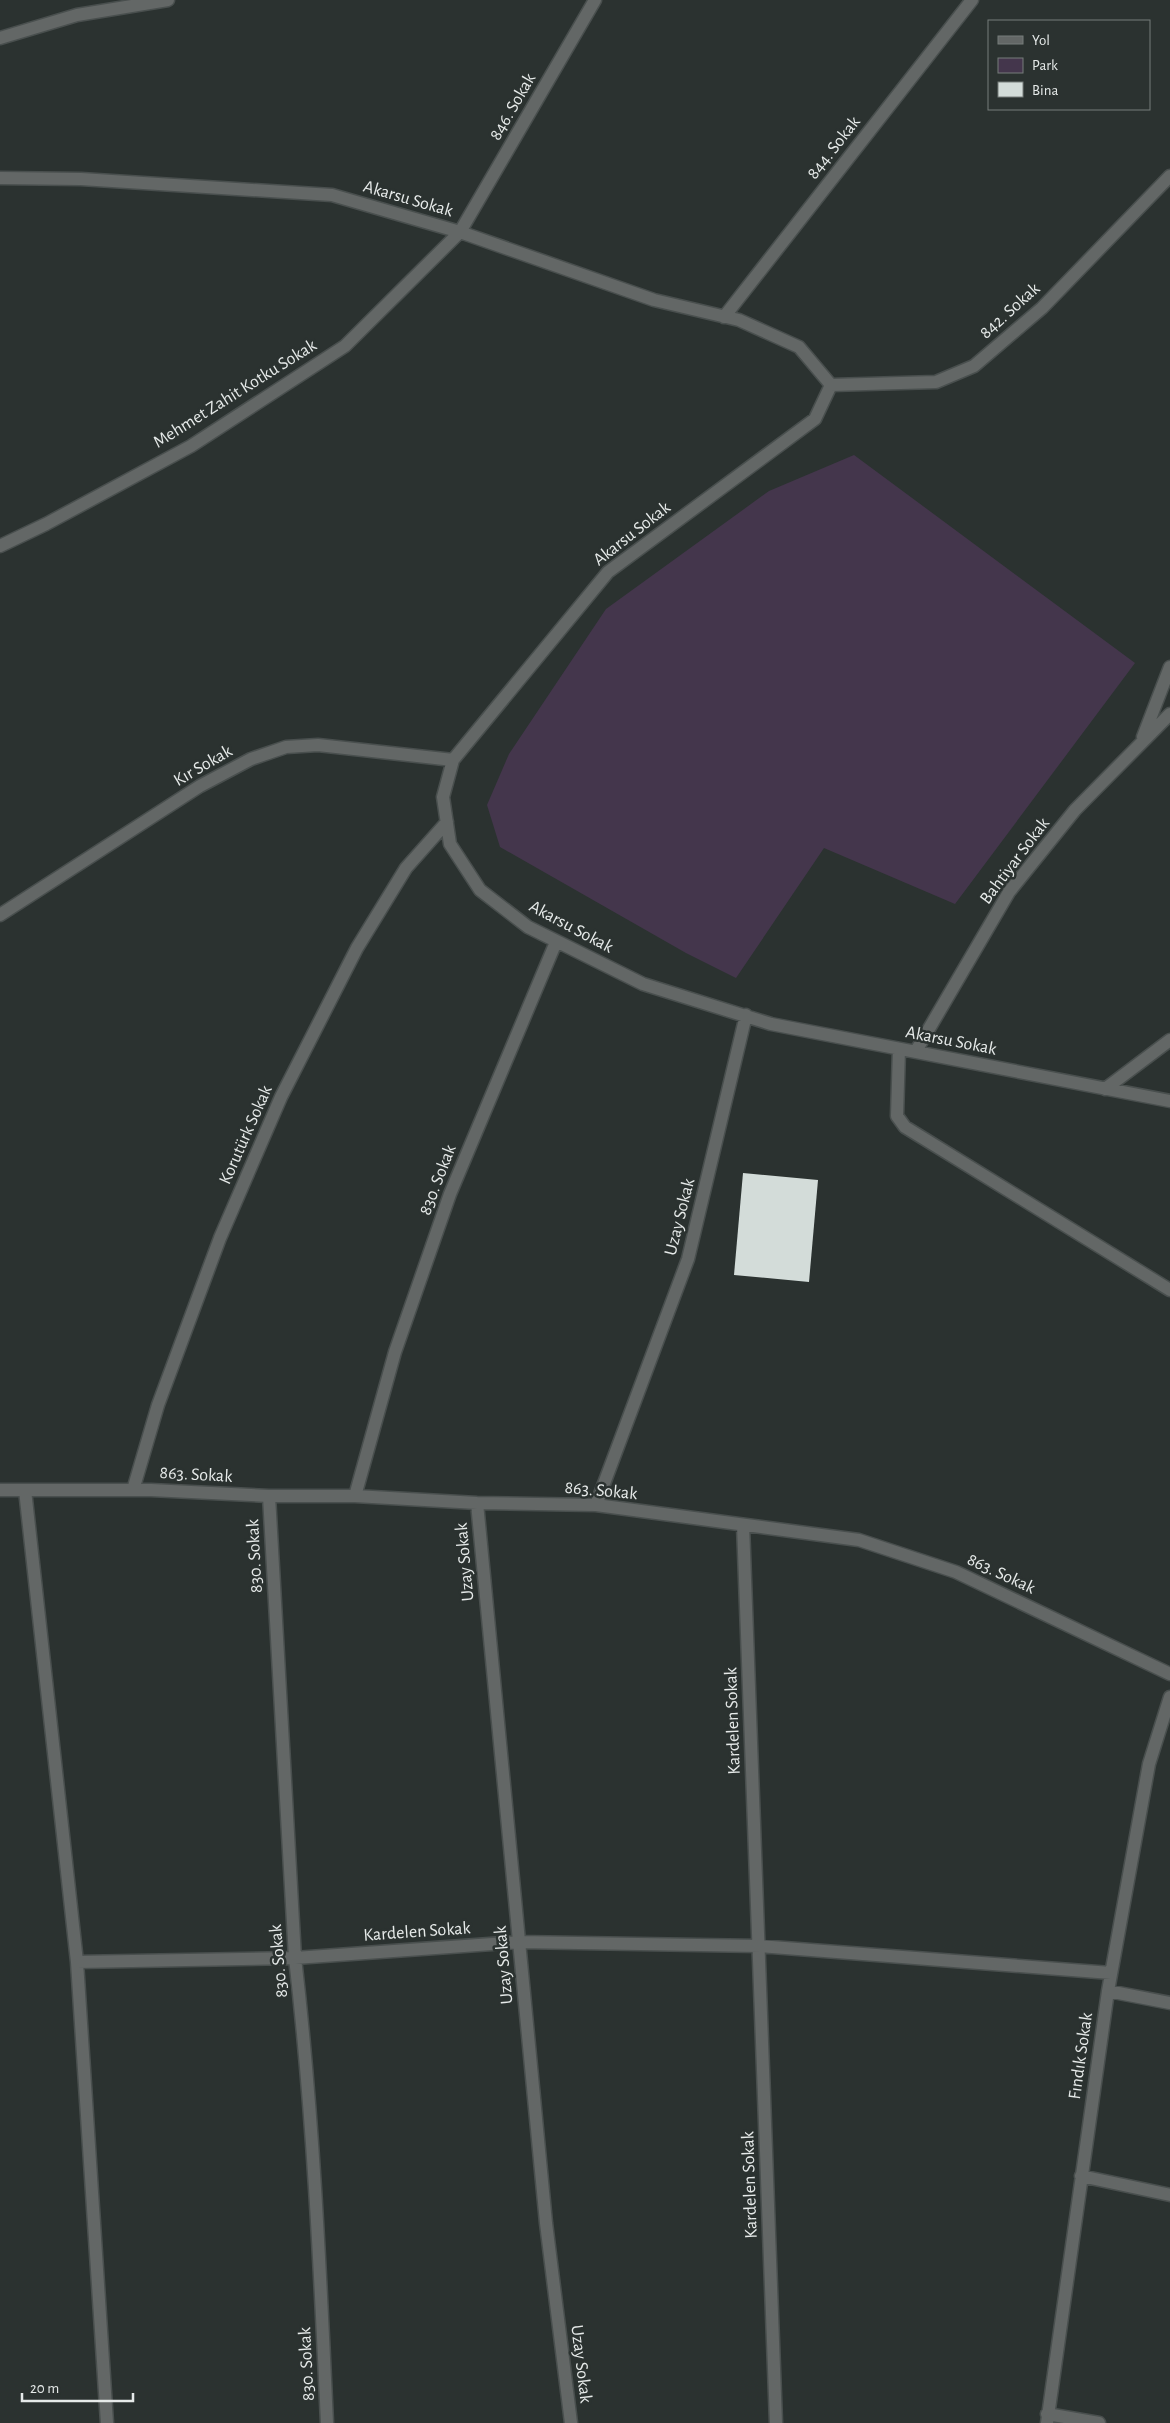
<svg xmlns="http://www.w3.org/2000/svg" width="1170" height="2423" viewBox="0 0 1170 2423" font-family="'Alegreya Sans',sans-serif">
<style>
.green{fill:#44364c}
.building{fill:#d3dcd9}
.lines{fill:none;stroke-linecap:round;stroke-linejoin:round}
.minor-casing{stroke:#494f4e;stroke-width:15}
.minor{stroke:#636766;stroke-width:12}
.labels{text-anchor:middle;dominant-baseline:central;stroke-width:5;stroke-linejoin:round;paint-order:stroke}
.street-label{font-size:18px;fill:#e6eae9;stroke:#2b3230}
</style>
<rect width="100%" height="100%" fill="#2b3230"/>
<path class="green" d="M854 455 1135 663 955 904 824 848 736 978 686 953 500 847 487 805 509 754 606 609 769 491Z"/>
<path class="building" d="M743 1173 818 1180 809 1282 734 1275Z"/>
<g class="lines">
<g class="minor-casing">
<path id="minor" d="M0 38 77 15 168 0
M0 178 81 179 332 195 460 232 654 300 739 320 799 347 831 385 815 419 608 572 453 760 443 797 450 844 480 890 528 927 643 984 771 1024 1170 1101
M724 317 972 0
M831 385 936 382 974 366 1042 308 1170 176
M0 546 46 524 191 446 345 346 460 232 595 0
M1143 737 1170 667
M0 915 200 786 251 759 286 747 318 745 453 760
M899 1049 897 1116 905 1127 1170 1290
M916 1051 1009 892 1075 810 1170 714
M1105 1089 1170 1040
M0 1490H151L269 1496H355L477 1503 596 1505 859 1540 956 1572 1170 1674
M25 1490 77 1962 107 2423
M133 1490 158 1405 220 1238 281 1097 357 948 406 868 447 822
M269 1496 295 1958C313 2112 320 2268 327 2423
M355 1496 395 1352 450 1194 556 942
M477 1503 546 2223 571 2423
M596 1505 688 1259 746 1015
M743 1525 776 2423
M77 1962 295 1958 519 1942 759 1946 1111 1973
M1108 1991 1170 2003
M1081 2176 1170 2195
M1047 2414 1099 2423
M1047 2423 1108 1991 1149 1764 1170 1697"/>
</g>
<use href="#minor" class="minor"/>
</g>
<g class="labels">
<g class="street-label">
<text transform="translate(513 107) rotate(-60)">846. Sokak</text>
<text transform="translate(834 148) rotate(-52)">844. Sokak</text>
<text transform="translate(408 199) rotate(16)">Akarsu Sokak</text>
<text transform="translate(1010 311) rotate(-42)">842. Sokak</text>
<text transform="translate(235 394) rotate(-32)">Mehmet Zahit Kotku Sokak</text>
<text transform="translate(632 534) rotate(-38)">Akarsu Sokak</text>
<text transform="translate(203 766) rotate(-30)">Kır Sokak</text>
<text transform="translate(1015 861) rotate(-53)">Bahtiyar Sokak</text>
<text transform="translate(571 927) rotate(28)">Akarsu Sokak</text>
<text transform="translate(951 1041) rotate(11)">Akarsu Sokak</text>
<text transform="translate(246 1135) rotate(-66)">Korutürk Sokak</text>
<text transform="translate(438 1180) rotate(-69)">830. Sokak</text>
<text transform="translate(680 1217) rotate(-76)">Uzay Sokak</text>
<text transform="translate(196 1475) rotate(3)">863. Sokak</text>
<text transform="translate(601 1491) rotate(5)">863. Sokak</text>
<text transform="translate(255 1556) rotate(-93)">830. Sokak</text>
<text transform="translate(465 1562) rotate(-95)">Uzay Sokak</text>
<text transform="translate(1001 1574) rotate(25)">863. Sokak</text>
<text transform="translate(733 1721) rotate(-92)">Kardelen Sokak</text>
<text transform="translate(417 1932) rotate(-4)">Kardelen Sokak</text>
<text transform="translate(279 1961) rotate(-95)">830. Sokak</text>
<text transform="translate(504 1965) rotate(-95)">Uzay Sokak</text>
<text transform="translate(1081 2056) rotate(-82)">Fındık Sokak</text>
<text transform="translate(750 2185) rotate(-92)">Kardelen Sokak</text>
<text transform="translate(307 2364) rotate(-93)">830. Sokak</text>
<text transform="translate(581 2364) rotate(83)">Uzay Sokak</text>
</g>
</g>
<rect x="988" y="20" width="162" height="90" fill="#2b3230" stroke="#767c7a"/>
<rect x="998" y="36" width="25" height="8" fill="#636766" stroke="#767c7a"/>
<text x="1032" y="45" font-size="15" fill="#e6eae9">Yol</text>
<rect x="998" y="58" width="25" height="15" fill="#44364c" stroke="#767c7a"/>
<text x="1032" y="70" font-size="15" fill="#e6eae9">Park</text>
<rect x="998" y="82" width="25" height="15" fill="#d3dcd9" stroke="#767c7a"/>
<text x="1032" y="95" font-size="15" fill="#e6eae9">Bina</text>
<path d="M22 2393v8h111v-8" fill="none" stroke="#e6eae9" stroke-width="2.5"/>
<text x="30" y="2393" font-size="15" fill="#e6eae9" stroke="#2b3230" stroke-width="4" paint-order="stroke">20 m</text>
</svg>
